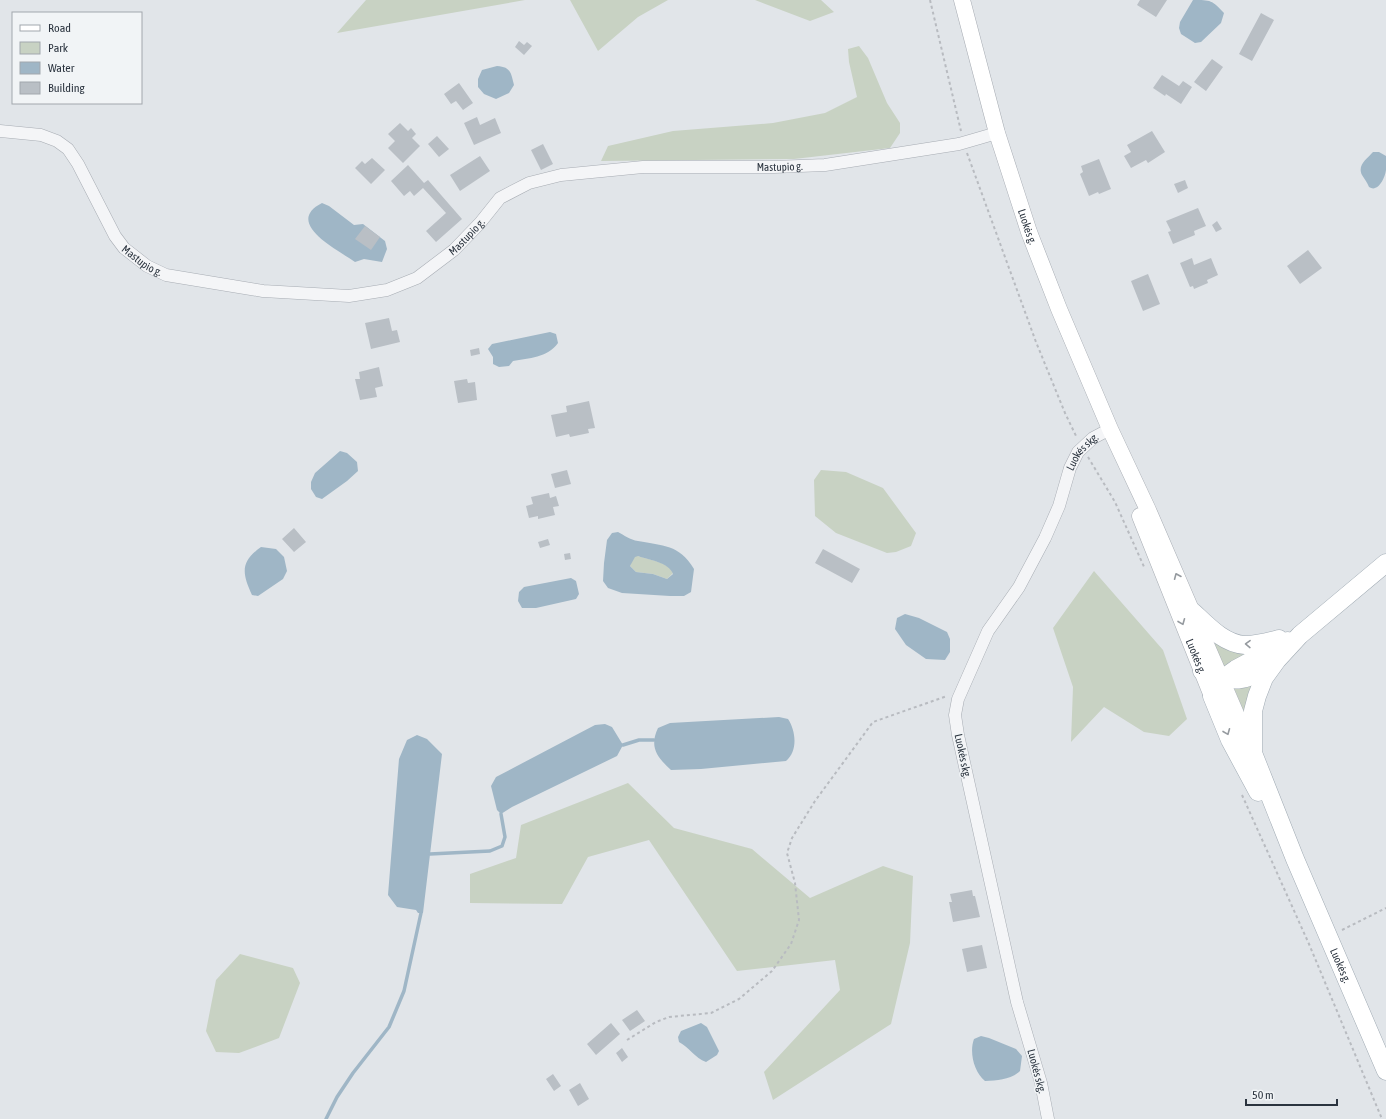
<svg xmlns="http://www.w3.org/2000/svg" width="1386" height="1119" viewBox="0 0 1386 1119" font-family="'Asap Condensed',sans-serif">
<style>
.green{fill:#c8d2c3}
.water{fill:#9fb6c6;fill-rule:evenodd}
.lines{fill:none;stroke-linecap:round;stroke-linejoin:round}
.stream{stroke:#9fb6c6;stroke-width:3.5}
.building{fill:#b9bfc5}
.street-casing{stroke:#a7acb3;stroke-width:13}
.secondary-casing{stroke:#a7acb3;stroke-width:17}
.primary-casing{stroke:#a1abb4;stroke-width:19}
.path{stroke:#b8bbc0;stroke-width:2;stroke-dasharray:3 3;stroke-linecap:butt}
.street{stroke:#f4f5f7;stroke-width:12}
.secondary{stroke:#fff;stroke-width:16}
.primary{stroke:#fff;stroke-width:18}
.oneway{stroke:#959a9f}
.labels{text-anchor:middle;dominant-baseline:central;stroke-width:3;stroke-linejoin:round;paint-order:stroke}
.street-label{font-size:11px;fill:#2b343f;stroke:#f1f4f6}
</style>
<rect width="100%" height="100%" fill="#e1e5e9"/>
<path class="green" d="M366 0H525L337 33Z
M570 0H668L638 17 598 51Z
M755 0H821L834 12 810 21Z
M859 46 868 58 887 103 900 123V133L890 148 794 159 601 161 608 146 673 131 773 123 825 113 857 97 849 62 848 49Z
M821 470 846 472 883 488 916 533 911 546 896 552 887 553 836 533 815 516 814 480Z
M635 556H638C649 560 669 562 673 573L667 579 653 574 636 572 630 566 632 560Z
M1094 571 1163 650 1187 719 1169 736 1144 732 1104 707 1071 742 1073 687 1053 628Z
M1211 636 1249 651 1224 670Z
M1252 685 1246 717 1233 686Z
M628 783 674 828 752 849 810 898 883 866 913 876 910 943 891 1024 773 1100 764 1072 840 990 835 960 737 971 649 840 588 857 562 904 470 903V874L516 858 521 825Z
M240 954 293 968 300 983 279 1038 239 1053 216 1052 206 1031 216 980Z"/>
<path class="water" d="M1193 0C1211 0 1212 0 1224 13L1221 23 1201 42 1195 43 1181 34 1179 28 1180 22Z
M497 66C511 67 511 73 514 85L509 93 496 99 484 94 478 87V79L482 70Z
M1373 152H1379L1386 156C1386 161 1386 165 1386 170 1385 178 1378 193 1369 187 1367 182 1365 180 1362 175 1357 165 1367 159 1373 152Z
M322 203 329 206 354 225 363 224 385 241 387 249 382 262 364 259 355 262C338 250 283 223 322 203Z
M550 332 556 334 558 343C547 358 529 358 513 361L509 366 499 367 493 364V357L488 349 492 344Z
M340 451 347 453 357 462 358 471 347 481 322 499 316 497 311 489V482L315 473Z
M618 532C624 535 630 540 638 541 663 546 679 544 694 569L691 592 684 596H670L622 593 608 588 603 581 604 563 607 540 612 533ZM638 556C648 560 669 562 673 574L667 579 653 574 636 572 630 566 635 557Z
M261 547 276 549 284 557 287 571 283 579 258 596 252 595C242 573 240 562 261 547Z
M571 578 576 581 579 594 576 599 536 608H522L518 601 519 592 524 587Z
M905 614 919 618 947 632 950 639V652L945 660 926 659 906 645 895 629 897 618Z
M779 717 788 719C796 731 798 751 786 761L701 769 671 770C657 757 649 747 658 728L670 723Z
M605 724 612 727 623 745 617 756 512 807 501 814 497 810 491 786 496 777 595 725Z
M417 735 427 739 442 754 423 913H418L416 910 397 907 388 895 399 759 407 740Z
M701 1023 707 1027 719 1051 717 1055 706 1062C695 1058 689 1047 679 1042L678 1037 681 1031Z
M981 1036 989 1038 1016 1049 1022 1056 1020 1071C1010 1080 998 1080 985 1081 974 1072 969 1052 974 1039Z"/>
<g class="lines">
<path class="stream" d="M623 745 639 740H654
M430 854 490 851 502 846 505 837 501 814
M326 1119 337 1097 353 1073 389 1027 404 991 421 913"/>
</g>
<path class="building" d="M1140 0H1167L1156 17 1137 5Z
M1261 13 1274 20 1252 61 1239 54Z
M519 41 524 45 527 42 532 46 524 55 515 47Z
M1212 59 1223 67 1206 91 1194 82Z
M1162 75 1179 86 1183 81 1192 87 1181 104 1166 94 1165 96 1153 88Z
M459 83 473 103 463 110 456 101 451 104 444 94Z
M477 117 480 125 495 118 501 133 474 145 464 123Z
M400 123 408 131 411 128 416 134 412 138 420 146 403 163 388 148 395 141 388 134Z
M1152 131 1165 152 1148 163 1146 160 1131 168 1124 156 1131 152 1127 145Z
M437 136 449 149 439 157 428 144Z
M543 144 553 164 541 170 531 150Z
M480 156 490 171 460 191 450 175Z
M372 158 385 170 371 184 355 168 362 161 365 164Z
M1099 159 1111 189 1099 194 1098 192 1089 196 1080 174 1083 172 1081 166Z
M408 165 424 183 428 180 462 219 436 242 426 231 446 213 423 188 414 196 410 191 404 196 391 181Z
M1185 180 1188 188 1178 193 1174 184Z
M1198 208 1206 226 1194 231 1195 235 1173 244 1168 232 1171 231 1166 221Z
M1217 221 1222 229 1216 232 1212 225Z
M365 226 380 237 371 250 355 239Z
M1308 250 1322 268 1300 284 1287 266Z
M1192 258 1194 265 1211 258 1218 275 1207 280 1208 283 1194 289 1193 286 1190 287 1180 263Z
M1148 274 1160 304 1143 311 1131 281Z
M389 318 392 331 397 330 400 342 371 349 365 323Z
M479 348 480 354 471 356 470 350Z
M379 367 383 386 375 388 377 397 360 400 355 379H360L359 372Z
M467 379 468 383 475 382 477 400 458 403 454 381Z
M589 401 595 428 588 429 589 433 570 437 569 434 556 437 551 415 567 412 566 406Z
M567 470 571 484 555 488 551 474Z
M549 493 550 498 556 496 559 506 553 507 555 515 538 519V516L529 518 526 506 533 504 531 497Z
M294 528 306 542 294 552 282 539Z
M548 539 550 545 540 548 538 542Z
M823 549 860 569 852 583 815 563Z
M570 553 571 559 565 560 564 554Z
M972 890 973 896H975L980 917 953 922 949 902H952L950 894Z
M982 945 987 968 967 972 962 949Z
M637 1010 645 1021 630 1031 622 1020Z
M611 1023 620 1034 596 1055 587 1044Z
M622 1048 628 1057 622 1062 616 1053Z
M553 1074 561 1086 554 1091 546 1079Z
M580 1083 589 1099 578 1106 569 1090Z"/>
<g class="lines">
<g class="street-casing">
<g id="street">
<path id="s1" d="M0 131 41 135 57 141 68 149 78 164 115 236 124 248 147 266 166 275 263 291 349 296 387 290 417 278 454 250 480 223 500 198 529 183 561 175 643 167H774L825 165 959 144 997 133"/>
<path id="s2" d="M1048 1119 1041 1083 1017 1002 958 735 955 715 958 699 988 631 1019 587 1045 538 1059 506 1070 468 1078 452 1093 438 1110 429"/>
</g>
</g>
<g class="secondary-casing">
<g id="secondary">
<path id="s3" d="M962 0 997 133 1029 232 1059 309 1110 429 1148 510 1252 751"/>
<path id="s4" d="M1140 516 1212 696"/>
</g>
</g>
<g class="primary-casing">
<g id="primary">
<path id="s5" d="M1386 563 1300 635 1277 660 1264 678 1257 696 1253 711V753L1295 859 1386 1071"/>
<path d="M1193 612C1207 625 1224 644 1245 645 1257 645 1268 642 1279 639"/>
<path d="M1202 671C1234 683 1244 684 1272 664"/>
<path d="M1258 792 1230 740 1212 696 1222 679 1236 669 1288 641"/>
</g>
</g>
<path class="path" d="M930 0 961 131
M967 153 1036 342 1065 413 1077 438
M1088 457 1115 502 1145 569
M1242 795 1309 944 1382 1119
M1342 930 1386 908
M627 1040 656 1022 669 1017 711 1013 739 999 772 971 791 944 799 920 795 883 787 853 792 838 815 801 873 722 947 696"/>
<use href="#street" class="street"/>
<use href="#secondary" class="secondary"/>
<use href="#primary" class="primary"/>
</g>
<defs><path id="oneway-chevron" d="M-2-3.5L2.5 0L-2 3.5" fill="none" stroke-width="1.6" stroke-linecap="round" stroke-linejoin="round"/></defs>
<g class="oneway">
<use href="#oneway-chevron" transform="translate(1177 576) rotate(-113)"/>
<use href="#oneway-chevron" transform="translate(1182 622) rotate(68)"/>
<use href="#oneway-chevron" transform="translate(1248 644) rotate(-179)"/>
<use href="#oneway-chevron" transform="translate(1227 732) rotate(68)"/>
</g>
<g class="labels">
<g class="street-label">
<text stroke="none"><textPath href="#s1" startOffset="892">Mastupio g.</textPath></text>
<text stroke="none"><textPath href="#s3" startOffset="236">Luokės g.</textPath></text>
<text stroke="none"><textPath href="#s1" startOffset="556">Mastupio g.</textPath></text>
<text stroke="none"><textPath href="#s1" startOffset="208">Mastupio g.</textPath></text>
<text stroke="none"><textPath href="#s2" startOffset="710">Luokės skg.</textPath></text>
<text stroke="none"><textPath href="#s4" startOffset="151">Luokės g.</textPath></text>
<text transform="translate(963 756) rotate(78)">Luokės skg.</text>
<text stroke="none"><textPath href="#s5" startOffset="475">Luokės g.</textPath></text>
<text transform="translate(1037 1071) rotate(75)">Luokės skg.</text>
</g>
</g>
<rect x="12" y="12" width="130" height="92" fill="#f1f4f6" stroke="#a2a7ad"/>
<rect x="20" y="25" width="20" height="6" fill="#ffffff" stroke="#a2a7ad"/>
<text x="48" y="32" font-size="12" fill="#2b343f">Road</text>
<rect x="20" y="42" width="20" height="12" fill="#c8d2c3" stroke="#a2a7ad"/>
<text x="48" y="52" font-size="12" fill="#2b343f">Park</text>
<rect x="20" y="62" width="20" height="12" fill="#9fb6c6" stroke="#a2a7ad"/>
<text x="48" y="72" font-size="12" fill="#2b343f">Water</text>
<rect x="20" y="82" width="20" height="12" fill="#b9bfc5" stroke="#a2a7ad"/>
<text x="48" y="92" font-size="12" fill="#2b343f">Building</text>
<path d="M1246 1099v6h91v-6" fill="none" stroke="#2b343f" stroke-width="2"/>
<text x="1252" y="1099" font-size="12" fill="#2b343f" stroke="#f1f4f6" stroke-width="3" paint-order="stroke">50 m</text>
</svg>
